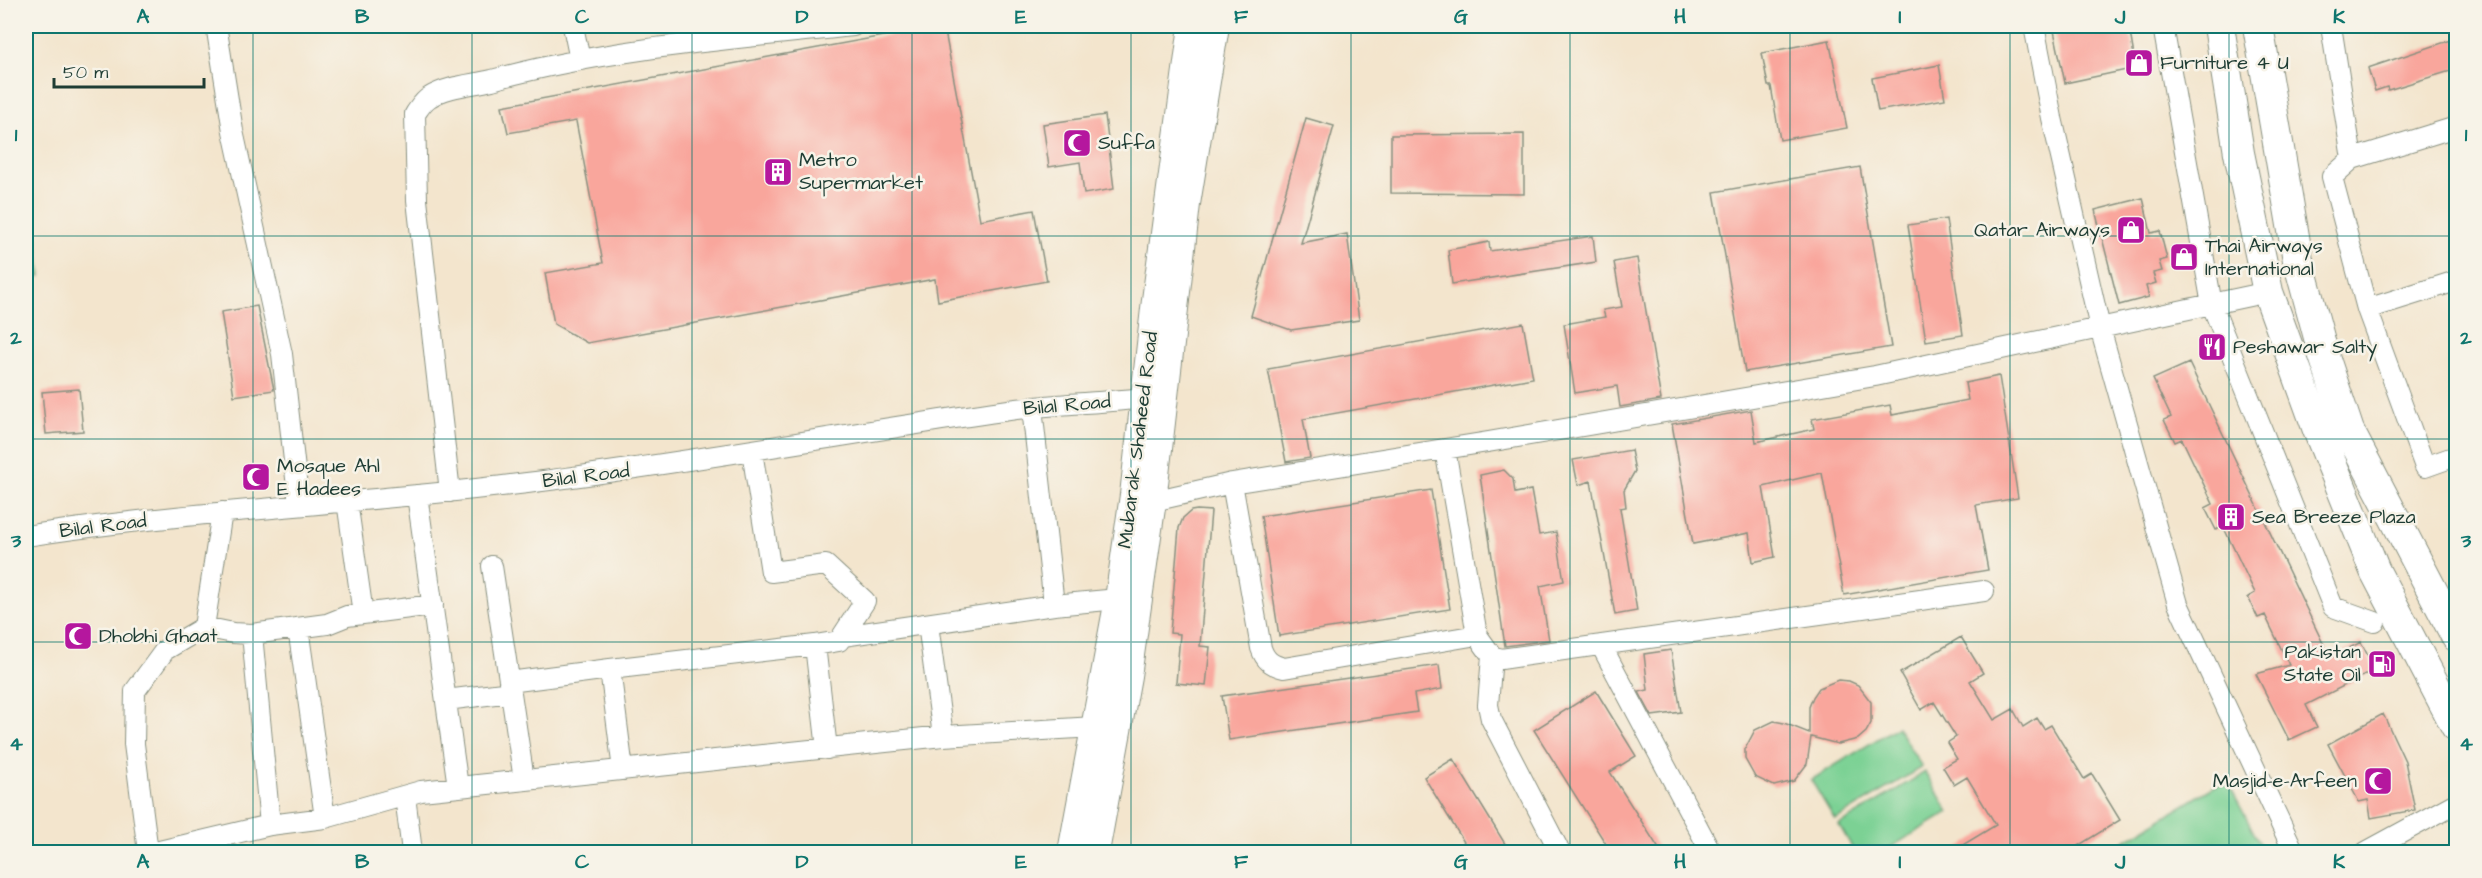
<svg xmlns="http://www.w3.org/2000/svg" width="2482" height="878" viewBox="0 0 2482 878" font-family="'Architects Daughter',sans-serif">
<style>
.green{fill:#7cd194;stroke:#4e8764;stroke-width:1.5}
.building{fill:#f9a69c}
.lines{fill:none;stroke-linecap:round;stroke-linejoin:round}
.minor-casing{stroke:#899180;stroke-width:22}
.major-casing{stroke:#899180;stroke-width:28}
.highway-casing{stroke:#899180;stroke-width:32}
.minor{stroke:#fff;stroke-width:20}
.major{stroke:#fff;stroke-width:26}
.highway{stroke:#fff;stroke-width:30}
.grid{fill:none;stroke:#0f766e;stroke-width:1.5;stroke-opacity:0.55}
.labels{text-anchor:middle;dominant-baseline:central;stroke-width:5;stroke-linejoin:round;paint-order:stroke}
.poi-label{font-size:20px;fill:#1f3d34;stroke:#f7f3e8;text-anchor:start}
.street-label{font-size:20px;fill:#1f3d34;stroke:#f7f3e8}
.neatline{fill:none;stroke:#0f766e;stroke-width:2}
.grid-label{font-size:20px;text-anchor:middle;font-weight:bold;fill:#0f766e}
</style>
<rect width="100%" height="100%" fill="#f7f3e8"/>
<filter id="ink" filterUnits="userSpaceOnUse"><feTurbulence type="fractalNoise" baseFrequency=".0167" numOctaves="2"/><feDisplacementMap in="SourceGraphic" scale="12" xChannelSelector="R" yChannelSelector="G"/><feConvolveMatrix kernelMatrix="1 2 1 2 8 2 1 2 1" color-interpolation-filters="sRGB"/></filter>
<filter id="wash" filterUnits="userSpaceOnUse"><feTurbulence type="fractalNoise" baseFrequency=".008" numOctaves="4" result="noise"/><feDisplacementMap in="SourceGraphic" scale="24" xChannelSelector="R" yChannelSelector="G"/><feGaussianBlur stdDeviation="1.35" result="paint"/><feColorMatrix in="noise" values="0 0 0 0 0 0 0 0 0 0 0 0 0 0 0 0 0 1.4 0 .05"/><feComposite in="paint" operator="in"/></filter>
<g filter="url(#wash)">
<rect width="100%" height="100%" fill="#f3e5cd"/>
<path class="green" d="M26 174H28L41 276 26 278Z
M1897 727 1922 767 1835 820 1811 780Z
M1925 772 1949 812 1883 852H1855L1839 825Z
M2224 784 2230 787 2264 852H2107L2215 786Z"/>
<g id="blocks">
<path class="building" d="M938 26H944L980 220 1034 210 1047 281 938 301 935 279 587 343 554 324 545 273 603 263 576 121 508 133 502 106Z
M2053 26H2129L2136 68 2065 83Z
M2457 38V69L2388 90 2387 87 2375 91 2368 68Z
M1829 40 1847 128 1780 140 1771 86H1768L1762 53Z
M1939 65 1945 99 1878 111 1872 78Z
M1105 115 1114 189 1084 194 1080 162 1049 167 1043 124Z
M1306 118 1334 126 1301 243 1347 234 1359 320 1291 330 1251 316Z
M1524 134V194L1391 193V135Z
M1860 167 1891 347 1745 372 1714 192Z
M2143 198 2151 233 2160 231 2167 259 2159 261 2162 271 2153 273 2156 283 2146 286 2149 297 2119 305 2095 210Z
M1946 219 1963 335 1926 341 1908 225Z
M1593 236 1596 262 1452 284 1448 250 1489 242 1490 251Z
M1637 258 1661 400 1620 407 1617 386 1575 393 1564 324 1605 317 1603 310 1622 307 1614 262Z
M257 306 274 390 234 396 221 312Z
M1523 323 1533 378 1303 419 1310 458 1286 462 1268 369Z
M2189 363 2330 658 2361 642 2375 670 2306 705 2317 727 2289 740 2256 674 2289 665 2265 615 2258 618 2248 597 2255 593 2223 526 2216 530 2205 508 2213 504 2182 439 2175 442 2164 420 2171 417 2153 379Z
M1999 376 2018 498 1976 505 1988 570 1844 595 1822 473 1763 487 1775 557 1753 562 1749 533 1693 544 1672 424 1751 410 1756 442 1814 429 1812 419 1890 405 1892 415 1968 400 1965 383Z
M79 389 83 431 46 434 42 392Z
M1631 450 1635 471 1624 490 1626 507 1620 508 1637 611 1615 615 1591 481 1578 485 1573 460Z
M1504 470 1513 479 1515 493 1531 490 1539 535 1556 532 1564 581 1540 586 1549 640 1505 646 1480 475Z
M1431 490 1450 609 1279 636 1261 516Z
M1197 510 1211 511 1200 646 1210 647 1206 686 1176 683 1180 634 1170 633 1179 528 1183 518 1191 511Z
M1961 637 1983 673 1970 681 1994 720 2013 709 2023 727 2037 718 2044 729 2051 725 2084 779 2092 774 2120 820 2068 852H1951L1996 825 1967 777 1954 785 1943 767 1957 759 1947 743 1956 737 1934 702 1921 710 1900 673Z
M1671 650 1681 712 1652 716 1639 692 1648 690 1644 654Z
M1439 665 1442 689 1414 694 1417 712 1229 740 1222 696Z
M1838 680 1849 681 1858 685 1871 702V723L1866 732 1858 739 1838 744 1811 737 1807 764 1794 781 1774 786 1755 777 1745 759V749L1755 730 1774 721 1784 723 1809 733V707L1813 697 1819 688Z
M1596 691 1636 756 1610 772 1661 852H1611L1534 730Z
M2383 714 2405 761 2415 810 2371 818 2368 800 2359 802 2328 744Z
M1453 759 1510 852H1470L1424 777Z"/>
</g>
</g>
<g filter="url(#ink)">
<use href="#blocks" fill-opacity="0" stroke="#899180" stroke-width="1.5"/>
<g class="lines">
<g class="minor-casing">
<path id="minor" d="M219 26 217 31 233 131 282 354 299 505
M573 26 580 60
M2034 26 2052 118 2100 328 2178 604 2294 852
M2163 26 2212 305 2333 607 2375 622
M2331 26 2352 159 2332 177 2367 309 2425 467 2456 456
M2352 159 2456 127
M2367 309 2456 281
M1032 408 1054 605
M1445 449 1477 635 1492 656 1501 659 1984 591
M752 451 771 572 826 565 865 601 839 641 815 645 827 749
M1232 483 1261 648C1265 660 1271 665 1284 668L1477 635
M450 492 417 200 415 114C420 107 423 101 430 97 448 86 471 85 492 80 609 48 732 39 853 26
M417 495 458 787
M347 501 363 614
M1153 501 1232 483 1488 442 1875 376 2268 292
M26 536C192 510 360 504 527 483 688 463 848 433 1009 410 1054 404 1099 403 1144 398
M492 566 524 780
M928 624 943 736
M204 627 233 633 252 634 327 624 347 616 433 605
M298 628 325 818
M252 634 270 825
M843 636 1054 605 1118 599
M1601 645 1711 852
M1492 656 1488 705 1491 719 1560 852
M509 682 610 669
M446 700 511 692
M623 770 610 669 815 645
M405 796 412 852
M148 852 134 744 135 691 165 650 204 627 222 512
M155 852 270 825 325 818 421 791 943 736 1095 727
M2366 852 2456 803"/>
</g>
<g class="major-casing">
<path id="major" d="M1071 852 1118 599 1133 495 1155 300 1192 26
M1096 852 1128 676 1153 501 1187 204 1216 26"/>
</g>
<g class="highway-casing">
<path id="highway" d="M2219 26 2239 153 2268 292 2318 430 2375 571 2456 726
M2258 26 2298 260 2324 356 2349 431 2456 636"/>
</g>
<use href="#minor" class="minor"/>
<use href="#major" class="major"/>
<use href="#highway" class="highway"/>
</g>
</g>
<path class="grid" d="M253 26V852M472 26V852M692 26V852M912 26V852M1131 26V852M1351 26V852M1570 26V852M1790 26V852M2010 26V852M2229 26V852M26 236H2456M26 439H2456M26 642H2456"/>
<defs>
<g id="shop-square" transform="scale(1.5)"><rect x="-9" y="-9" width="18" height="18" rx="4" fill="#b5179e" stroke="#f7f3e8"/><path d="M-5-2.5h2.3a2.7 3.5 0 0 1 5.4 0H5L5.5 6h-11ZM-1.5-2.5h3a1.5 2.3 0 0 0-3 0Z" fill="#fff"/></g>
<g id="mosque-square" transform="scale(1.5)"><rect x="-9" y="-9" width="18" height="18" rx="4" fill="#b5179e" stroke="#f7f3e8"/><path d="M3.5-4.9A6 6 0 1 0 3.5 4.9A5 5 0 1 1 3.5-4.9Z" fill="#fff"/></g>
<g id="building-square" transform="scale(1.5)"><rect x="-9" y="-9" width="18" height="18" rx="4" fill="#b5179e" stroke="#f7f3e8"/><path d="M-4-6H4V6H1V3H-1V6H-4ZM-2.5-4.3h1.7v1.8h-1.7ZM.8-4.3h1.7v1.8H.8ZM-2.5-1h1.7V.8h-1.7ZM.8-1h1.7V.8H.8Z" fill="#fff"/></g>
<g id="restaurant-square" transform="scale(1.5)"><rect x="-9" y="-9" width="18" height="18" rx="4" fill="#b5179e" stroke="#f7f3e8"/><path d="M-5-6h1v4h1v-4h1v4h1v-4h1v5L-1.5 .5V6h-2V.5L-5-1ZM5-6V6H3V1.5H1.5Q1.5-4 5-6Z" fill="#fff"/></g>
<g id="fuel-square" transform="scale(1.5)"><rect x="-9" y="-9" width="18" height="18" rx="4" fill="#b5179e" stroke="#f7f3e8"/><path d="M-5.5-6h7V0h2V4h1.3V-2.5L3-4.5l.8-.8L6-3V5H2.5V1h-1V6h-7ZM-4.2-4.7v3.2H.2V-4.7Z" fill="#fff"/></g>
</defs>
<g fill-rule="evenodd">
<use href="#shop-square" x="2139" y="63"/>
<use href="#mosque-square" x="1077" y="143"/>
<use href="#building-square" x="778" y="172"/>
<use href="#shop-square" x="2131" y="230"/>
<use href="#shop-square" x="2184" y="257"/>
<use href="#restaurant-square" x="2212" y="347"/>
<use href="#mosque-square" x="256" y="477"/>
<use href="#building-square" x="2231" y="517"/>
<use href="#mosque-square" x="78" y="636"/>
<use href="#fuel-square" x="2382" y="664"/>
<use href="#mosque-square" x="2378" y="781"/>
</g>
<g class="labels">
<g class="poi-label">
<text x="2160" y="63">Furniture 4 U</text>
<text x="1098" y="143">Suffa</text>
<text x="799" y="160">Metro<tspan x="799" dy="23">Supermarket</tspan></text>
<text x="2110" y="230" text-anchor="end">Qatar Airways</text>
<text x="2205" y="246">Thai Airways<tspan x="2205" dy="23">International</tspan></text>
<text x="2233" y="347">Peshawar Salty</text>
<text x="277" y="466">Mosque Ahl<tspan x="277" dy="23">E Hadees</tspan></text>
<text x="2252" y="517">Sea Breeze Plaza</text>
<text x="99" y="636">Dhobhi Ghaat</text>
<text x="2361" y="652" text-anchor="end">Pakistan<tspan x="2361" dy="23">State Oil</tspan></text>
<text x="2357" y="781" text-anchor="end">Masjid-e-Arfeen</text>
</g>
<g class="street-label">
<text transform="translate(1067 405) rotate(-5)">Bilal Road</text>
<text transform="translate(1138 440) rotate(-83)">Mubarak Shaheed Road</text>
<text transform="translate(586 476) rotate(-7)">Bilal Road</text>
<text transform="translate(103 526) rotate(-7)">Bilal Road</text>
</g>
</g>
<rect width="2482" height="878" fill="none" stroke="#f7f3e8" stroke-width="66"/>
<path d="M54 78v9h150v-9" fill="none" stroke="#1f3d34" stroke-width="3"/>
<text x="63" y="78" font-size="18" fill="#1f3d34" stroke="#f7f3e8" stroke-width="4.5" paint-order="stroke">50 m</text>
<rect x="33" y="33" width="2416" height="812" class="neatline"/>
<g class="grid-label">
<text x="143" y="23">A</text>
<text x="362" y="23">B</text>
<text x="582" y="23">C</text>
<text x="802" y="23">D</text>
<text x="1021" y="23">E</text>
<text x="1241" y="23">F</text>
<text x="1461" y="23">G</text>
<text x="1680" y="23">H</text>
<text x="1900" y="23">I</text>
<text x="2120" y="23">J</text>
<text x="2339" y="23">K</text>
<text x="16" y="141">1</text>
<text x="2466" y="141">1</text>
<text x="16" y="344">2</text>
<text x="2466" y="344">2</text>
<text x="16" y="547">3</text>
<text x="2466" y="547">3</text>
<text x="16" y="750">4</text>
<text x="2466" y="750">4</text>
<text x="143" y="868">A</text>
<text x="362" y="868">B</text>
<text x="582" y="868">C</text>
<text x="802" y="868">D</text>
<text x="1021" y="868">E</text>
<text x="1241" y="868">F</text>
<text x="1461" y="868">G</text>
<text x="1680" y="868">H</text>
<text x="1900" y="868">I</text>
<text x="2120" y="868">J</text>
<text x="2339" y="868">K</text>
</g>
</svg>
